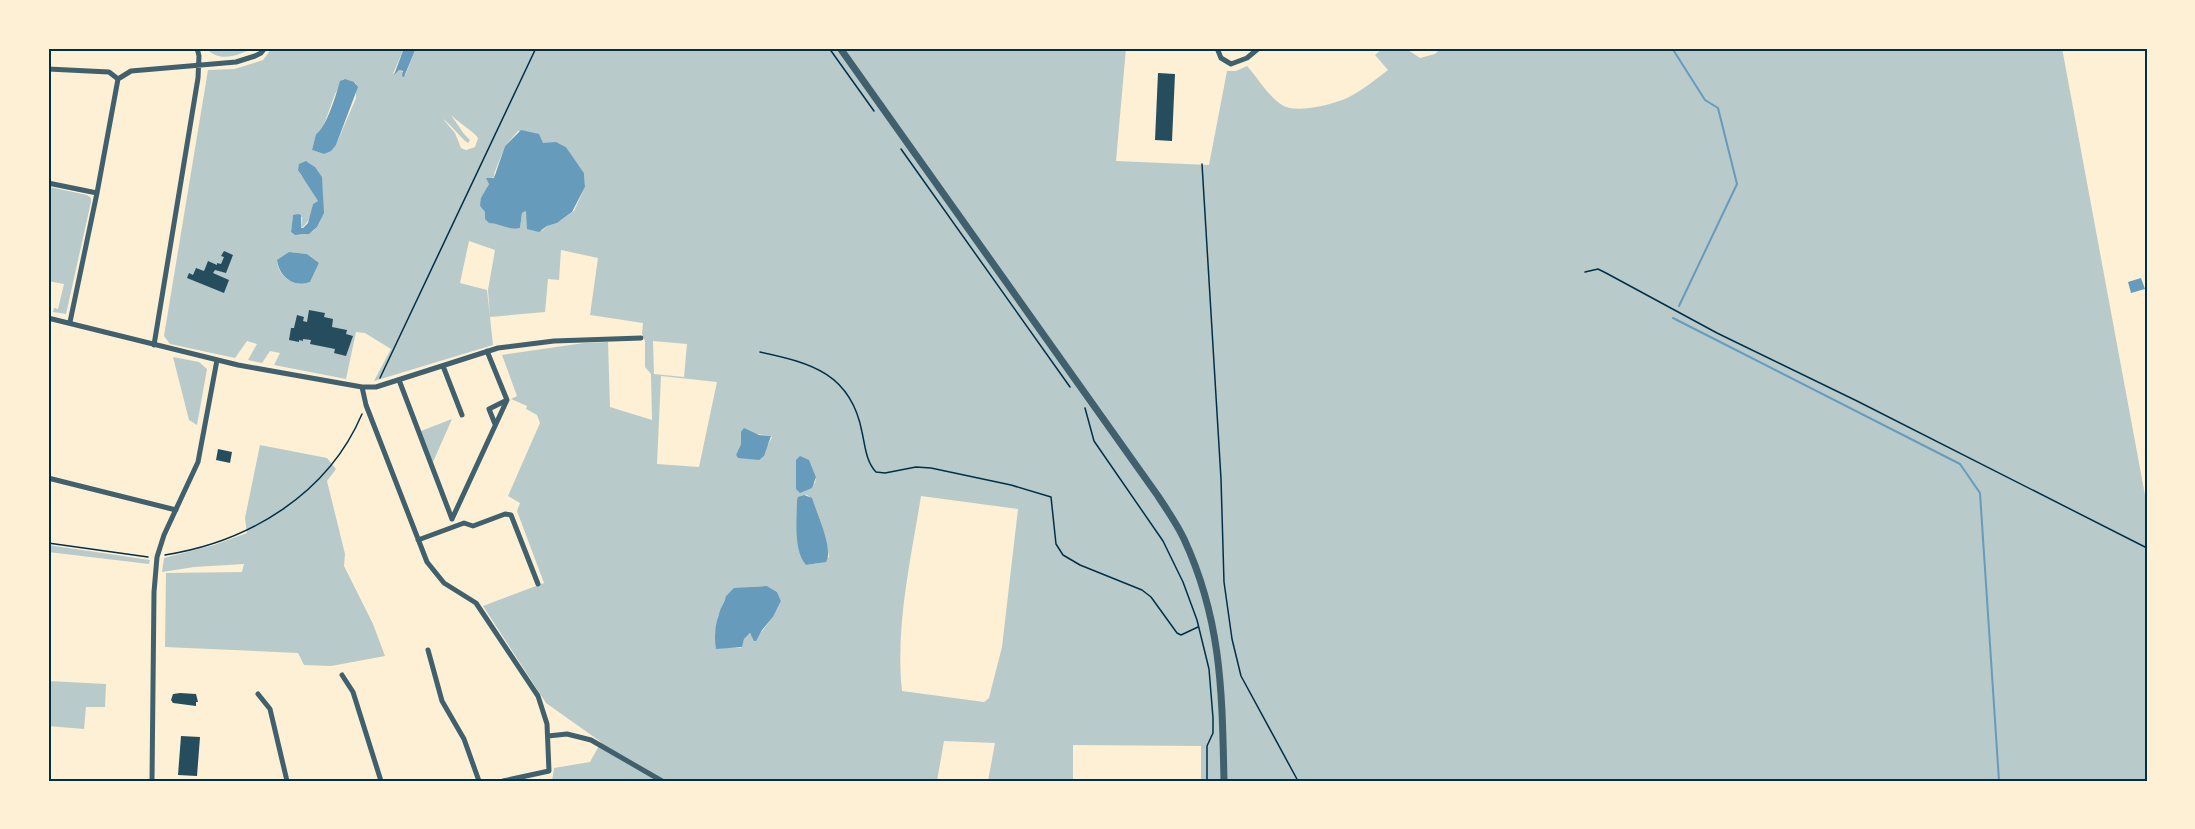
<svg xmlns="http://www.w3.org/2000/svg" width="2195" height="829" viewBox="0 0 2195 829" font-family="'Work Sans',sans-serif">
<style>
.green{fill:#b9caca;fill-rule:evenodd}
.water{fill:#669bbc}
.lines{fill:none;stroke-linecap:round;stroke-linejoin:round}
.stream{stroke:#669bbc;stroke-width:2}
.building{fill:#264d5e}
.path{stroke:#003049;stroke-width:1.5}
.minor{stroke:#3f606c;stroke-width:5}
.tertiary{stroke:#3f606c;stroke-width:7}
.neatline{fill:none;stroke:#003049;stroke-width:2}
</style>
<rect width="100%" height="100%" fill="#fdf0d5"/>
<path class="green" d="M206 48H253C238 56 218 63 206 48Z
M272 48H404L393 74 399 70 403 72 405 76 416 48H948L955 50V48H1126L1116 161 1209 165 1227 71H1236L1247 66C1258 78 1268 96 1282 105 1296 114 1329 105 1345 99 1360 92 1375 80 1388 70L1375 55 1383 48H1405L1420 58 1435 54 1441 48H2062L2147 506V781H1201V746L1073 745V781H988L995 743 944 741 937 781H552L554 768 590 762 601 742 546 703 483 606 544 583 517 511 520 503 508 496 540 423 537 415 526 409 527 406 511 399 517 396 502 355 584 343 608 342 610 407 652 420 651 374 645 367V341L642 334 643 323 590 315 598 258 561 250 559 280 548 279 545 312 490 317 488 290 495 250 469 241 460 283 487 290 493 345 374 381 391 349 365 333 356 332 346 379 274 365 280 353 270 351 262 363 248 360 257 344 247 341 235 358 170 344 164 336 208 70 235 69 263 60ZM343 79 356 83V98L336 145 324 154 312 150 316 134 322 130 335 94ZM451 115C459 123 473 131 478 138L475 147 466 150 461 148 455 133 443 119C452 125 459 137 468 143L470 140 464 134ZM518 131 528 132 543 143H558L566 147 584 173 585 187 574 211 557 223 547 226 542 231 526 211 522 213 520 228C505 232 489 218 480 206L491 178 495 177 494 174 505 146ZM307 162C323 170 322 184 323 199 324 218 318 237 296 235L291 232 293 215 302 217 301 228C310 222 311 214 313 204L318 201 306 181 300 174ZM289 252 307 254 319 263 310 282C295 288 278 277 277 261ZM653 341 687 344 684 377 654 374ZM661 376 717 382 699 467 657 464ZM741 432 771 436 772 437 768 445 738 458 736 455 741 444ZM796 460 811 465 816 477 815 483 796 489ZM807 495C817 501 828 544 829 557L819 563 806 565C797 541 797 525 797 500L801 496ZM921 496 1018 509 1002 647 989 698 984 702 902 691C895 626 911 559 921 496ZM767 586 777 592 781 601 773 617 759 635 749 634 744 639 741 648 725 647 715 634 718 616 726 603V596C738 585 752 588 767 586Z
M50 187 87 195 91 198V202L66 314 53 312 54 308 58 309 64 284 48 281V188Z
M173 357 199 362 207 369 197 425 189 420Z
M452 419 433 462 421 431Z
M260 445 327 458 336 469 327 481 345 554 344 566 373 624 385 656 331 666 304 665 298 653 165 647 166 573 242 572 244 564 194 567 162 572 164 558 214 545 247 533 245 518Z
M48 545 150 560 149 564 48 552Z
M48 681 106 684 105 707H86L84 729 48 726Z"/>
<path class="water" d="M404 48H416L404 77 402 76 403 71 399 70 394 75Z
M345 79 354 82 358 87 336 145 331 151 324 154 312 150 316 134C326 129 337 92 340 81Z
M521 130 539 134 543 143 556 142 566 147 584 173 585 187 572 212 557 223 547 226 539 232 527 229 526 211 522 213 520 228C510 231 499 223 489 223L485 219V212L480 206 481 198 489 184 486 178H494L505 146Z
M306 161 315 167 322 177 324 213 317 227 309 234 295 235 291 232 293 215 298 214 301 215V228H303L308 223 313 204 318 201 298 170 299 164Z
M289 252 307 254 319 263 310 282C294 288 279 277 277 260Z
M2141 278 2145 289 2131 293 2128 282Z
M744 428 759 435 771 436 764 456 759 460 738 458 736 455 741 444V432Z
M800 456 809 460 816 477 812 488 800 493 796 489V460Z
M804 495 812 498C817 513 834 550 826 562L806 565C793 550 797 519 797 500L798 497Z
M767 586 777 592 781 601 773 617 762 630 756 641H754L750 633 744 639 742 647 716 649C714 637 715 625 719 614 721 606 725 603 726 596L734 588Z"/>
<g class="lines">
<path class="stream" d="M1672 48 1705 100 1718 108 1737 184 1679 306
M1673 318 1960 464 1980 493 1999 781"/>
</g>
<path class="building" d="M1158 73 1175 74 1172 141 1155 140Z
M224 251 233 255 226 273 215 270 213 273 229 280 224 293 187 278 189 273 193 275 196 268 204 271 208 261 217 265V263L221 264 224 257 221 256Z
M309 310 325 313 324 317 333 319 332 327 347 330 346 334 353 336 346 356 334 353 335 349 310 344 311 340 303 339V341L299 340V342L289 340 291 328H294L297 315 304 317 303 321 307 322Z
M218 449 232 452 230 463 216 460Z
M180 693 196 694 198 702H196V706L173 703 171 700 173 694Z
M181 736 200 737 197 776 178 775Z"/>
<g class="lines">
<path class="path" d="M829 48 874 111
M901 149 1070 387
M1202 164 1221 479 1224 582 1232 639 1241 676 1298 781
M1585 272 1598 269 1606 273 1717 333 1857 401 2147 548
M760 352C812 363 851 374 862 432 865 445 866 462 876 472L885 473 916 467 931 468 1011 485 1051 497 1056 544 1063 555 1080 565 1142 590 1151 597 1177 633 1181 635 1198 627
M380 378 536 48
M1085 408 1094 441 1163 541 1183 582 1197 620 1209 669 1213 718V733L1207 746V781
M48 543 148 557
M165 555C249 542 328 494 362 414"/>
<path class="minor" d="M1217 48 1221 58 1231 64 1247 58 1259 48
M48 69 109 72 118 79
M118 79 131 71 236 62 255 56 261 53 265 48
M48 183 97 193
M48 318 238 365 362 387H376L498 348 554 341 641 338
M70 322 97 193 118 79
M154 345 198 78 199 56 197 48
M443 366 462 415
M399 380 452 519
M362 387 366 405 427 562 444 583 476 603 538 696 547 724 549 771 503 781
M495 424 489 409 505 401
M48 478 176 510
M452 519 507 400 487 351
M418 540 464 523 473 526 505 514 511 515 538 584
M428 650 442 701 464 739 479 781
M342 675 353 692 381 781
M258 694 270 709 287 781
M548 736 567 734 591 740 662 781
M152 781 154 592 157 557 164 535 198 462 217 360"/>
<path class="tertiary" d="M840 48 1158 496C1167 510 1177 524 1184 539 1222 621 1222 693 1224 781"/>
</g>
<rect width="2195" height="829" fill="none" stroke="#fdf0d5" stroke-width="99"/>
<rect x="50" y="50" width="2096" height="730" class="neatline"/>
</svg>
